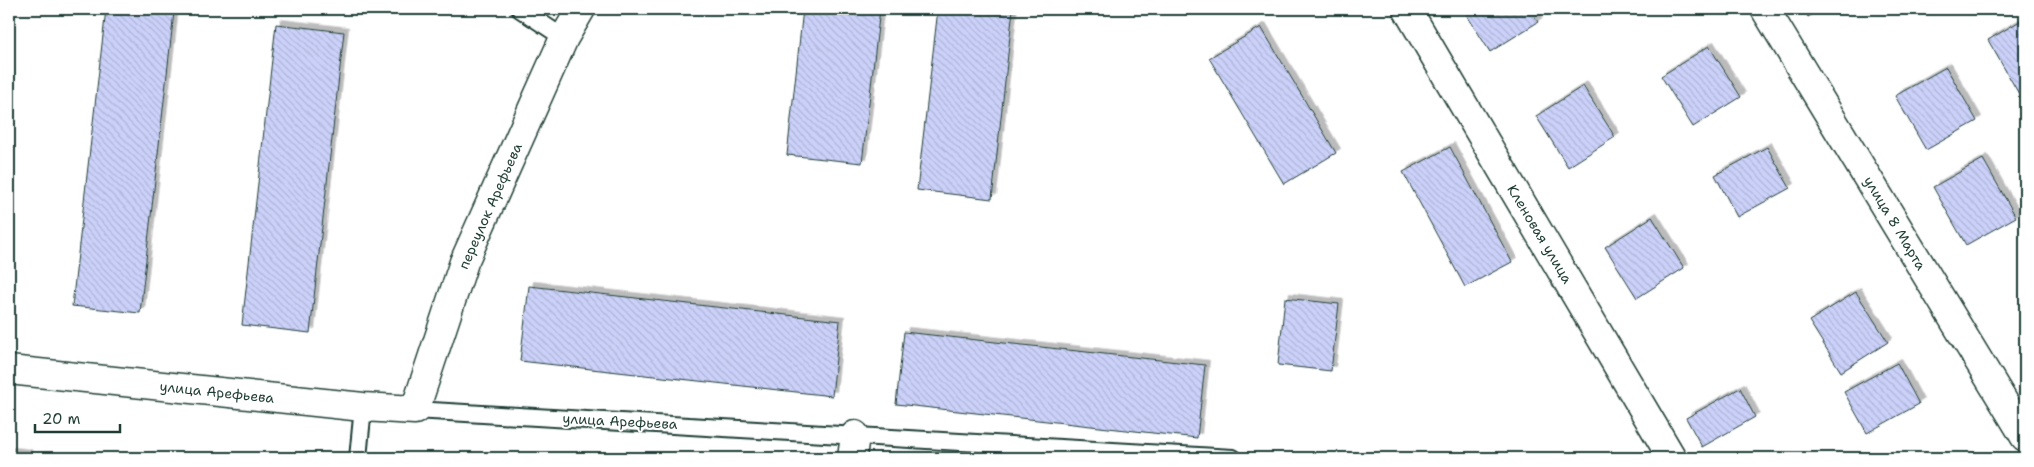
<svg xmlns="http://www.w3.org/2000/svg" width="2034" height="467" viewBox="0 0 2034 467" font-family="'Shantell Sans',sans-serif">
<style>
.building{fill:url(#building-back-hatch);stroke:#1f3d34;filter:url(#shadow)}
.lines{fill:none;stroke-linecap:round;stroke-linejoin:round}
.service-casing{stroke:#1f3d34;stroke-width:20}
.minor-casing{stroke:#1f3d34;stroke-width:31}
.service{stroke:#fff;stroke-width:16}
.minor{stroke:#fff;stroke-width:28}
.labels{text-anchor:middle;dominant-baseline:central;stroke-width:4;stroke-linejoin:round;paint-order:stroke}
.street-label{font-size:14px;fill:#1f3d34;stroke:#fff}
</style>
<defs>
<pattern id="building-back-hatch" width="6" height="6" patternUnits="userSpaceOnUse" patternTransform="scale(1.25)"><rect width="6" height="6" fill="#cbd1f9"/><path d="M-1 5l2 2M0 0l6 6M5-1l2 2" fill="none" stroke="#aeb4d6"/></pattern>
<filter id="shadow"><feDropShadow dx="4.5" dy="-4.5" stdDeviation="0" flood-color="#0004"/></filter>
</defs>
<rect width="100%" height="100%" fill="#fff"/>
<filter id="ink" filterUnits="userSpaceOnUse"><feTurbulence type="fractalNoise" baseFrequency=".02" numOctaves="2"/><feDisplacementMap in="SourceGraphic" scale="10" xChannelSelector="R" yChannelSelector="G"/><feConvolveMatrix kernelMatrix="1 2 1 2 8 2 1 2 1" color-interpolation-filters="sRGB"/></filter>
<g filter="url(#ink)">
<path class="building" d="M106 9H146L174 12 140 313 72 306Z
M803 9H880L862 163 787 155Z
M938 9H1013L992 199 917 190Z
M1463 9H1530L1538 22 1490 52Z
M1803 9H1821L1808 17Z
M2025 18V91L2019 94 1988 40Z
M276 24 344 32 310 333 242 325Z
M1261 27 1336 153 1284 184 1209 58Z
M1709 46 1741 97 1693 127 1661 76Z
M1946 67 1977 121 1926 150 1895 96Z
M1583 86 1615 137 1568 167 1536 116Z
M1450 147 1512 262 1465 287 1403 172Z
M1767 147 1790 188 1737 217 1715 175Z
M1983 159 2016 217 1966 245 1933 187Z
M1652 217 1684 268 1637 298 1605 247Z
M529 286 840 321 832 396 520 361Z
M1856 292 1888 342 1841 372 1809 321Z
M1285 298 1339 304 1331 371 1278 365Z
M904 332 1205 365 1197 438 896 404Z
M1897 363 1919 404 1867 433 1844 392Z
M1740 388 1755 417 1702 447 1686 418Z
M9 452 27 454V458H9Z"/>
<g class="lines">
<g class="service-casing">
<path id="service" d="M520 9 564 38
M415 410 1233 458
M358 458 363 407"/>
</g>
<g class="minor-casing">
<path id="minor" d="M1407 9 1672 458
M1765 9 2025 437
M9 370 363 407 415 410 464 262 564 38 581 9
M852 458 855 435"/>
</g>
<use href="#service" class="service"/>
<use href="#minor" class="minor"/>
</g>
</g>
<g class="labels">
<g class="street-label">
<text transform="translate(490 206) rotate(-66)">переулок Арефьева</text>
<text transform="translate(1895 223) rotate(59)">улица 8 Марта</text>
<text transform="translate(1540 234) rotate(59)">Кленовая улица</text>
<text transform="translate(217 392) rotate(6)">улица Арефьева</text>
<text transform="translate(620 421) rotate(3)">улица Арефьева</text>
</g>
</g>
<rect width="2034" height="467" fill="none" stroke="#fff" stroke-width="30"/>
<rect x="15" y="15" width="2004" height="437" fill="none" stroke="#1f3d34" stroke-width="2" filter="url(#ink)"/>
<path d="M35 424v8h85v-8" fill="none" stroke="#1f3d34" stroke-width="2.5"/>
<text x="42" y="424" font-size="15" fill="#1f3d34" stroke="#ffffff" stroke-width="4" paint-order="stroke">20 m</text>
</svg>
